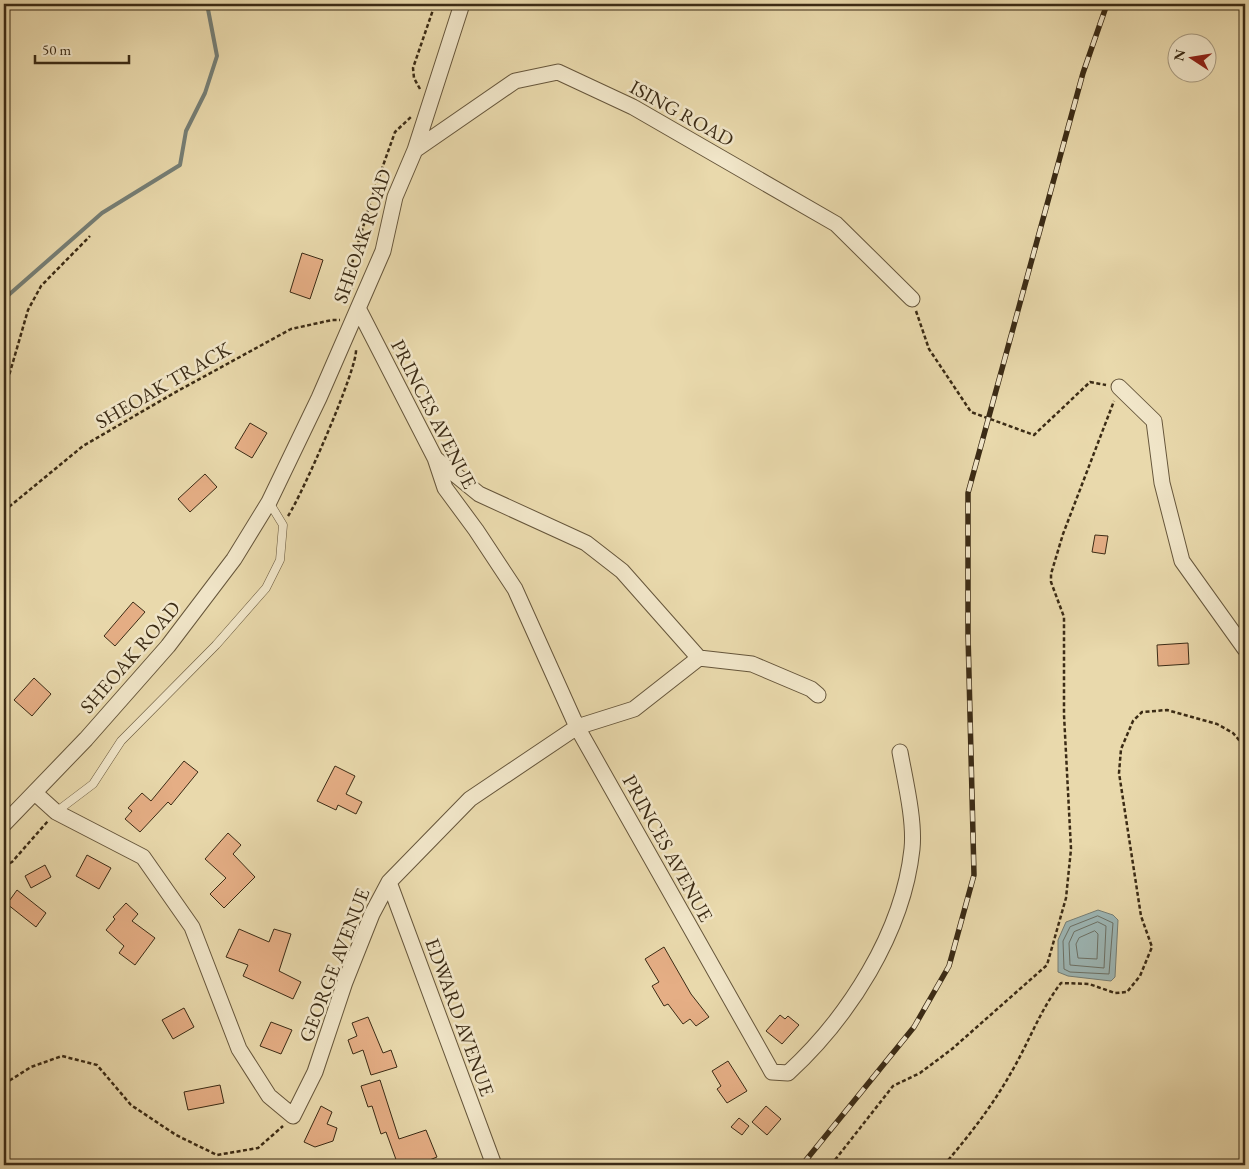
<svg xmlns="http://www.w3.org/2000/svg" width="1249" height="1169" viewBox="0 0 1249 1169" font-family="'EB Garamond',serif">
<style>
.water{fill:#9db7b6;stroke:#767f76}
.lines{fill:none;stroke-linecap:round;stroke-linejoin:round}
.shore{stroke:#6c7166;stroke-width:1}
.stream{stroke:#767f76;stroke-width:4}
.building{fill:#e5ae85;stroke:#3b2b15}
.lane-casing{stroke:#66563b;stroke-width:9}
.street-casing{stroke:#66563b;stroke-width:17}
.path{stroke:#3b2b15;stroke-width:2.5;stroke-dasharray:4 2.5;stroke-linecap:butt}
.lane{stroke:#f1e6c9;stroke-width:8}
.street{stroke:#f1e6c9;stroke-width:15}
.rail-casing{stroke:#3b2b15;stroke-width:5.5}
.rail{stroke:#f1e6c9;stroke-width:4;stroke-dasharray:11;stroke-linecap:butt}
.labels{text-anchor:middle;dominant-baseline:central;stroke-width:5;stroke-linejoin:round;paint-order:stroke}
.street-label{font-size:20px;fill:#3b2b15;stroke:#f1e6c9}
</style>
<rect width="100%" height="100%" fill="#e9d9ac"/>
<filter id="stains"><feTurbulence type="fractalNoise" baseFrequency=".004" numOctaves="4"/><feColorMatrix values="0 0 0 0 .2 0 0 0 0 .09 0 0 0 0 .02 0 0 0 .5 -.17"/></filter>
<radialGradient id="worn" r=".72"><stop offset=".6" stop-color="#630" stop-opacity="0"/><stop offset="1" stop-color="#630" stop-opacity=".3"/></radialGradient>
<path class="water" d="M1098 910 1113 915 1118 920 1115 977 1111 981 1068 976 1058 972V940L1066 922Z"/>
<g class="lines">
<path class="shore" d="M1098 916 1113 923 1109 974 1070 972 1064 969 1063 941 1070 927Z
M1098 922 1106 926 1104 968 1070 965 1069 943 1074 932Z
M1095 931 1098 934 1097 959 1078 958 1076 944 1079 938Z"/>
<path class="stream" d="M4 299 102 213 180 165 186 131 205 93 217 56 207 4"/>
</g>
<path class="building" d="M302 253 323 260 310 299 290 292Z
M250 423 267 433 252 458 235 448Z
M205 474 217 487 190 512 178 499Z
M1095 535 1108 536 1105 554 1092 552Z
M133 602 145 612 115 646 104 636Z
M1188 643 1189 664 1158 666 1157 645Z
M34 678 51 694 32 716 14 700Z
M184 761 198 772 171 805 168 802 140 832 125 819 132 811 128 808 142 793 151 801Z
M335 766 355 776 346 794 362 802 356 814 338 805 336 810 317 801Z
M228 833 241 845 233 854 255 877 224 908 210 894 226 878 205 859Z
M87 855 111 868 99 889 76 876Z
M45 865 51 877 31 888 25 876Z
M17 890 46 913 36 927 7 904Z
M126 903 138 914 132 921 155 938 135 965 119 953 124 946 106 930 115 919 113 917Z
M239 929 269 942 274 929 291 934 279 971 301 982 293 999 243 976 248 965 226 957Z
M664 947 691 994 709 1017 696 1026 690 1019 683 1024 668 1004 664 1006 652 986 659 982 645 959Z
M184 1008 194 1027 173 1039 162 1020Z
M780 1015 785 1019 788 1016 799 1025 782 1044 766 1031Z
M368 1017 383 1053 391 1050 397 1067 371 1075 363 1050 353 1054 348 1040 357 1036 352 1023Z
M271 1022 292 1030 281 1054 260 1046Z
M728 1061 747 1091 727 1103 717 1089 721 1086 712 1071Z
M380 1080 399 1139 426 1130 437 1157 417 1165H398L386 1132 381 1134 372 1106 368 1107 361 1086Z
M220 1085 224 1103 188 1110 184 1092Z
M321 1106 332 1112 327 1124 337 1128 333 1141 315 1147 304 1142Z
M766 1106 781 1119 767 1135 752 1122Z
M739 1118 749 1126 742 1135 731 1127Z"/>
<g class="lines">
<g class="lane-casing">
<path id="lane" d="M56 812 93 784 121 741 216 645 266 588 280 560 283 525 269 502"/>
</g>
<g class="street-casing">
<path id="street" d="M415 150 515 81 558 72 633 107 836 224 912 299
M359 310 435 458 445 488 476 530 515 589 577 727 772 1072 788 1073C848 1018 903 933 912 849 915 821 905 780 900 752
M1119 387 1154 421 1162 483 1182 561 1245 649
M436 459 479 494 586 543 622 571 699 658
M699 658 752 664 811 689 818 695
M35 793 56 812 143 857 192 927 239 1049 269 1096 293 1116 315 1072 345 982 372 914 389 882 470 799 577 727 634 709 699 658
M4 824 86 739 168 646 234 559 269 502 319 398 383 251 395 197 415 150 462 4
M389 882 494 1165"/>
</g>
<path class="path" d="M420 89 414 78 413 68 435 4
M352 289 350 270 374 191 395 132 412 116
M916 311 929 349 971 412 1034 435 1090 382 1106 385
M4 393 28 310 41 286 90 236
M4 511 83 446 174 393 291 329 332 320H340
M288 516C302 495 358 368 356 349
M4 866 12 862 48 821
M4 1084 31 1067 62 1056 97 1065 131 1105 176 1135 217 1155 258 1148 283 1126
M831 1165 893 1086 920 1073 952 1049 1047 965 1066 898 1071 849 1064 715V617L1051 582V574L1063 534 1114 401
M944 1165C969 1136 993 1105 1012 1071 1029 1042 1040 1010 1061 983L1089 984 1115 993 1127 992 1140 976 1152 947 1141 916 1119 773 1121 749 1133 721 1142 712 1167 710 1217 724 1233 733 1245 747"/>
<use href="#lane" class="lane"/>
<use href="#street" class="street"/>
<g class="rail-casing">
<path id="rail" d="M802 1165 914 1027 949 966 974 875 968 634V493L1083 73 1107 4"/>
</g>
<use href="#rail" class="rail"/>
</g>
<g class="labels">
<g class="street-label">
<text transform="translate(682 113) rotate(29)">ISING ROAD</text>
<text transform="translate(362 236) rotate(-71)">SHEOAK ROAD</text>
<text transform="translate(163 385) rotate(-30)">SHEOAK TRACK</text>
<text transform="translate(434 414) rotate(63)">PRINCES AVENUE</text>
<text transform="translate(130 657) rotate(-49)">SHEOAK ROAD</text>
<text transform="translate(668 848) rotate(61)">PRINCES AVENUE</text>
<text transform="translate(334 965) rotate(-69)">GEORGE AVENUE</text>
<text transform="translate(460 1017) rotate(70)">EDWARD AVENUE</text>
</g>
</g>
<rect width="1249" height="1169" fill="none" stroke="#e9d9ac" stroke-width="20"/>
<rect x="5" y="5" width="1239" height="1159" fill="none" stroke="#3b2b15" stroke-width="2.5"/>
<rect x="10" y="10" width="1229" height="1149" fill="none" stroke="#3b2b15"/>
<g transform="translate(1192 58) rotate(282)"><circle r="24" fill="#f1e6c9" stroke="#a89b81"/>
<path d="M0-4L9 19L0 12L-9 19Z" fill="#8f2418"/>
<text y="-8" font-size="14" font-weight="bold" text-anchor="middle" fill="#3b2b15">N</text>
</g>
<path d="M35 55v8h94v-8" fill="none" stroke="#3b2b15" stroke-width="2.5"/>
<text x="42" y="55" font-size="15" fill="#3b2b15" stroke="#f1e6c9" stroke-width="4" paint-order="stroke">50 m</text>
<rect width="100%" height="100%" filter="url(#stains)"/>
<rect width="100%" height="100%" fill="url(#worn)"/>
</svg>
